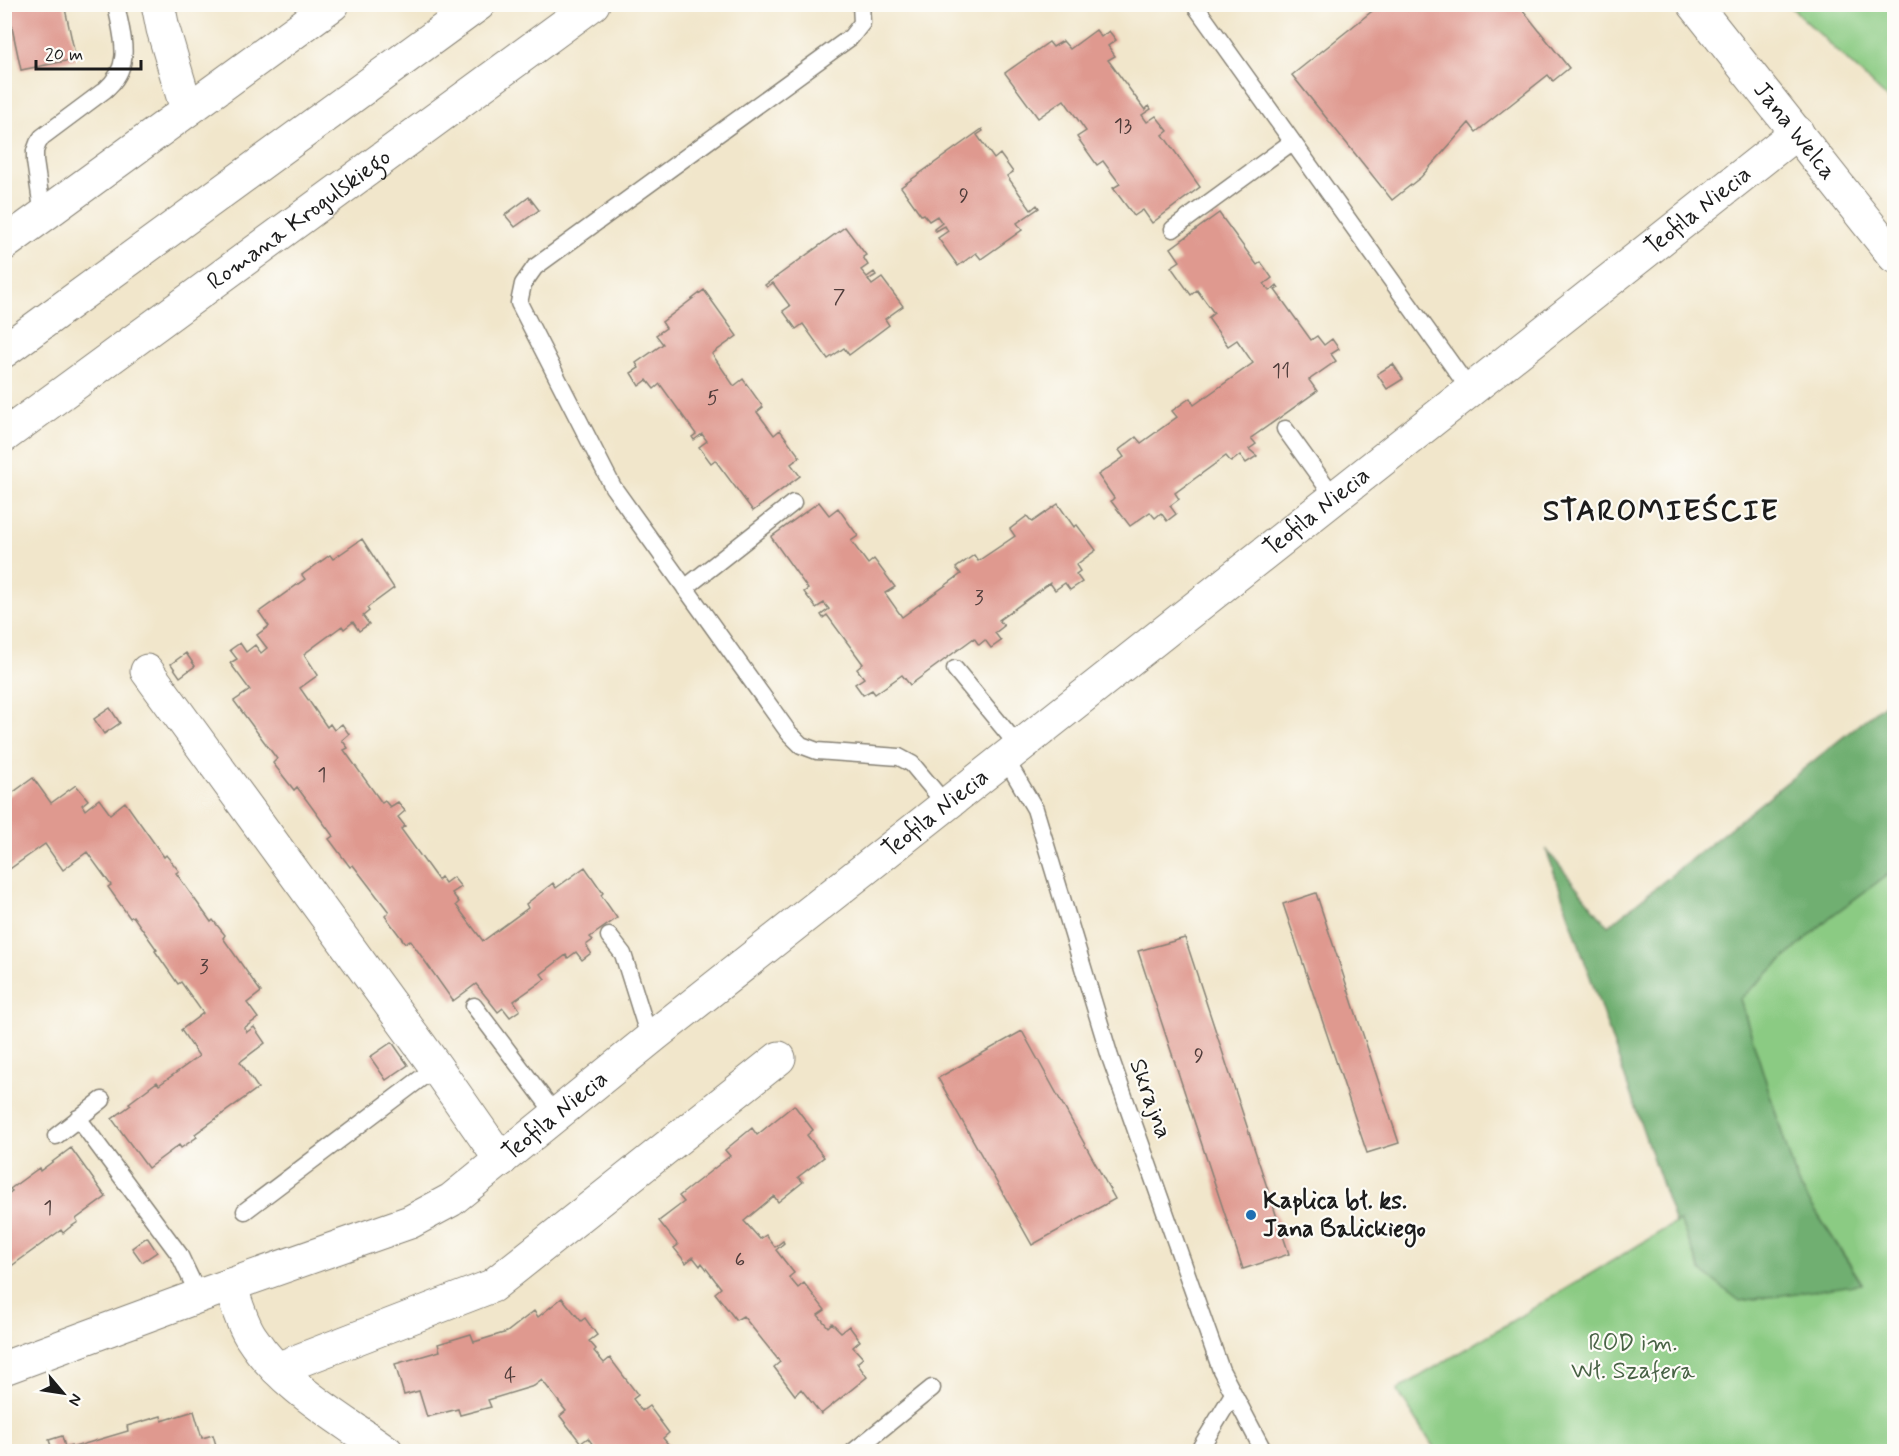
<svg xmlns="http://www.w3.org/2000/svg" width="1899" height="1456" viewBox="0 0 1899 1456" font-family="Mynerve,sans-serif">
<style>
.green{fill:#8bcb83;stroke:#547450;stroke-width:1.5}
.forest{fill:#70af71;stroke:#466646;stroke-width:1.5}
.building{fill:#df998f}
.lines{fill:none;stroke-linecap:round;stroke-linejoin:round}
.service-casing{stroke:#868174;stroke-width:19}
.minor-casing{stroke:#868174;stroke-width:35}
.secondary-casing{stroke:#868174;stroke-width:35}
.service{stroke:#fff;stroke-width:16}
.minor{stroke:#fff;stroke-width:33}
.secondary{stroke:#fff;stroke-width:33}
.poi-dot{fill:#1f6fb2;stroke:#fdfcf7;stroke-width:2}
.labels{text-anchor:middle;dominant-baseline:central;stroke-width:4.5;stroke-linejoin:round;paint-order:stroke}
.number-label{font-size:21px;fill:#4d3b39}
.street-label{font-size:24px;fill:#1c1c1c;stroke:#fdfcf7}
.poi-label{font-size:24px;font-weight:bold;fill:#1c1c1c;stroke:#fdfcf7;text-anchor:start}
.park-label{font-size:24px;fill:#486245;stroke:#fdfcf7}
.district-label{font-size:30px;font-weight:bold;letter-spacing:1.5px;fill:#1c1c1c;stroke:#fdfcf7}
</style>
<rect width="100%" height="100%" fill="#fdfcf7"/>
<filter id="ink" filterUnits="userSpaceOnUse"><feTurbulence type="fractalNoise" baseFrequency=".0167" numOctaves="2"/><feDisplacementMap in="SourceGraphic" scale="12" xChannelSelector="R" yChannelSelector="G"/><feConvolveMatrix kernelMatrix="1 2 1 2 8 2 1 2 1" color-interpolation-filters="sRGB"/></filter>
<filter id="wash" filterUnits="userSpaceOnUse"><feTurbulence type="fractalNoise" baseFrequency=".008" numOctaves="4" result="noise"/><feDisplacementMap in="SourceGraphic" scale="24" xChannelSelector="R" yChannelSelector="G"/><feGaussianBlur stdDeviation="1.35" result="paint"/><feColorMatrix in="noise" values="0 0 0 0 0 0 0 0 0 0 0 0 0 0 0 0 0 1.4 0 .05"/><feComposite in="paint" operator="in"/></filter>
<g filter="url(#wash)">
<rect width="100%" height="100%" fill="#f1e6cb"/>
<path class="green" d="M1789 5H1894V105Z
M1894 870V1451H1436L1397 1390 1680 1220 1701 1271 1862 1283 1798 1184 1740 999 1830 917Z"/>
<path class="forest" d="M1888 701 1894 720V870L1830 917 1740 999 1798 1184 1862 1284 1740 1301 1701 1271 1680 1221 1675 1223 1546 849 1608 926Z"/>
<g id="blocks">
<path class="building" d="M7 4H64L76 59 21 70Z
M207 4H228V6L208 10Z
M1381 4H1518L1569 68 1553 81 1548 75 1476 132 1469 123 1421 177 1392 200 1292 75Z
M1096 30 1101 37 1109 31 1116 40 1108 46 1115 56 1108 60 1145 110 1149 106 1151 109 1142 115 1147 122 1156 116 1168 131 1163 135 1200 187 1152 223 1143 210 1134 216 1113 188 1120 184 1103 161 1097 165 1077 137 1086 131 1064 100 1038 118 1005 73 1049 42 1053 47 1063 41 1070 49Z
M982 129 983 131 977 135 994 159 1000 154 1013 172 1007 176 1031 210 1037 205 1039 208 1017 223 1022 230 981 259 976 253 958 266 938 238 948 231 945 226 936 231 934 229 942 223 937 216 929 221 923 214 921 215 901 187Z
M529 197 539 210 515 227 505 215Z
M1219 213 1257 265 1261 262 1272 278 1264 284 1270 291 1277 285 1279 288 1275 290 1311 340 1317 336 1324 345 1332 339 1339 349 1331 354 1336 361 1309 380 1317 391 1251 438 1256 444 1249 449 1257 456 1246 463 1240 455 1231 462 1226 456 1175 493 1179 499 1170 506 1176 514 1167 521 1161 513 1155 518 1150 512 1130 526 1111 501 1114 498 1098 475 1124 457 1119 450 1136 437 1141 443 1177 417 1172 411 1190 398 1194 405 1253 363 1237 340 1228 346 1208 318 1214 313 1197 290 1191 295 1171 267 1180 261 1171 248Z
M845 227 866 255 863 257 868 265 861 270 867 277 874 272 876 275 868 280 872 285 882 278 903 306 885 319 889 325 849 355 844 348 828 359 803 324 796 329 783 311 790 306 773 283 767 287 765 285Z
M704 290 737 336 712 354 734 386 743 379 763 407 757 412 774 435 780 430 800 457 791 464 800 476 753 511 715 460 711 463 699 447 707 441 702 434 694 440 692 437 696 434 660 384 654 389 647 380 639 386 631 373 639 368 636 363 663 344 656 335 666 328 662 322Z
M1393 364 1403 379 1387 389 1377 374Z
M819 502 829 515 838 508 858 536 851 541 868 564 874 559 895 587 885 593 902 617 961 574 956 568 974 555 978 561 1015 536 1010 529 1027 516 1032 522 1058 504 1074 527 1077 525 1096 550 1076 565 1080 571 1076 574 1082 582 1070 590 1065 583 1055 590 1050 583 999 620 1004 626 995 633 1001 641 991 648 985 640 979 645 974 638 910 685 902 675 875 694 872 690 863 695 855 684 864 678 857 669 863 664 827 615 823 618 821 615 829 609 824 603 816 608 804 592 808 589 771 537Z
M362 539 394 588 367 608 369 611 363 616 369 624 359 631 353 622 344 629 342 626 304 654 318 675 300 688 327 727 330 724 334 730 342 724 349 734 342 740 348 748 344 750 382 803 385 801 390 807 398 802 405 811 398 817 405 826 401 829 438 880 441 877 445 883 453 877 461 887 452 893 459 902 456 905 483 941 528 908 526 904 553 883 556 888 585 867 603 893 601 895 617 918 590 937 593 940 586 945 591 953 582 960 576 952 568 958 566 955 541 974 545 979 514 1001 520 1010 510 1017 503 1008 498 1012 476 984 453 1001 410 940 405 943 385 916 389 912 353 865 350 867 329 839 333 836 297 787 294 790 273 763 277 759 234 701 250 690 230 663 237 659 230 650 240 643 246 652 255 645 261 653 267 648 257 635 269 626 259 612 305 579 302 575 330 555 333 559Z
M186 653 195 666 180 677 171 664Z
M110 708 120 723 104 734 94 719Z
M33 778 51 803 76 785 88 800 82 805 85 810 99 799 110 814 125 802 164 857 166 855 179 871 176 873 211 922 213 920 225 935 223 938 261 992 247 1003 258 1018 244 1028 247 1032 254 1027 265 1043 240 1062 258 1088 195 1134 197 1137 181 1148 179 1145 148 1168 112 1119 131 1105 129 1103 157 1082 159 1085 199 1056 181 1030 203 1013 181 982 178 984 155 951 157 950 133 916 130 918 108 887 111 885 87 852 63 870 45 844 4 873V799Z
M1316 893 1399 1143 1367 1153 1283 904Z
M1185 938 1289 1254 1243 1269 1138 951Z
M1022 1031 1115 1199 1032 1245 938 1078Z
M392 1042 408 1065 386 1080 370 1057Z
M794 1105 813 1130 807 1135 824 1157 798 1177 803 1182 778 1202 774 1196 744 1221 760 1239 766 1235 775 1247 783 1241 784 1243 776 1250 794 1273 789 1277 798 1288 804 1283 825 1310 818 1315 828 1327 832 1323 841 1332 849 1326 860 1341 853 1347 863 1358 857 1363 867 1377 821 1414 801 1389 795 1395 774 1367 780 1362 743 1316 736 1320 715 1293 721 1288 702 1263 700 1266 693 1257 686 1263 674 1248 678 1245 659 1221 684 1202 679 1196 730 1156 725 1150 752 1128 757 1135Z
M71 1148 106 1197 76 1219 78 1222 69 1228 63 1233 61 1230 10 1267 4 1260V1197L12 1191 10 1189 39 1168 40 1171Z
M147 1237 157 1252 142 1262 132 1248Z
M562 1298 581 1321 585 1318 597 1335 589 1341 596 1349 594 1351 604 1363 610 1358 638 1395 633 1399 642 1411 649 1406 669 1433 663 1438 673 1450 678 1446 682 1452H598L588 1438 581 1443 560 1416 566 1411 542 1380 534 1386 488 1400 491 1407 460 1415 458 1409 427 1417 419 1391 404 1395 395 1364 440 1351 438 1344 471 1334 474 1342 507 1332 534 1311 538 1317Z
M194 1411 202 1438 213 1435 218 1452H53L49 1440 62 1436 65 1447 71 1445V1448L128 1431 127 1426 161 1416 162 1421Z"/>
</g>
</g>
<g filter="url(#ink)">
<use href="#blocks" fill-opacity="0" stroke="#868174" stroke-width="1.5"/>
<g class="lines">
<g class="service-casing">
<path id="service" d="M861 4 862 23 851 37 535 267 523 284 519 303 613 487 789 733 801 745 817 751 899 757 912 764 946 805
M1194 4 1470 390
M43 216 35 161V151L38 143 42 137 105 90C134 65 122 38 116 4
M1173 229 1292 142
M1285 429 1334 497
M685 588 793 503
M955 669 1019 747
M1005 758 1035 809 1110 1057 1221 1370 1264 1452
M609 936 623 954 650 1040
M474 1006 556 1115
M78 1118 179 1254 199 1296
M56 1136 102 1100
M245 1211 436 1067
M853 1452 932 1388
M1198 1452 1233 1394"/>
</g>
<g class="minor-casing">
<g id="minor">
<path d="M158 4 163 29 187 110"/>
<path id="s1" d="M1694 4 1894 256"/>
<path d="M4 244 333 4"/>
<path d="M147 671 436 1067 501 1160"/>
<path d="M230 1285C236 1302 241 1322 251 1337 283 1387 339 1417 387 1452"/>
<path id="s2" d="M4 1368 199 1296 410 1222 451 1200 656 1034 1797 132"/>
<path d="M277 1369 492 1286 779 1058"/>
</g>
</g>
<g class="secondary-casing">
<g id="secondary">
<path d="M4 351 479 4"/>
<path id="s3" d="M4 436 593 4"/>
</g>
</g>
<use href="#service" class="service"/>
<use href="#minor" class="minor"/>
<use href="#secondary" class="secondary"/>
</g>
</g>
<circle class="poi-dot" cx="1251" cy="1215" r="6"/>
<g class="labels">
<g class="number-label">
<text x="1123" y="126">13</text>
<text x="964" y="196">9</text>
<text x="839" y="297">7</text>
<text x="1281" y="371">11</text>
<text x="713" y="398">5</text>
<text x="979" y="598">3</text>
<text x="322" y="775">1</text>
<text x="204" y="967">3</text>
<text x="1199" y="1056">9</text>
<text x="48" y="1208">1</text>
<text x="740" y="1260">6</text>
<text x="510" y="1376">4</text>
</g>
<g class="street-label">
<text stroke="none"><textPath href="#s1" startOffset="162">Jana Welca</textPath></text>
<text stroke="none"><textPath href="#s2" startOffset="2070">Teofila Niecia</textPath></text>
<text stroke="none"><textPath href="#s3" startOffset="366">Romana Krogulskiego</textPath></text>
<text stroke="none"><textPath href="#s2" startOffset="1584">Teofila Niecia</textPath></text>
<text stroke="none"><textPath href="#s2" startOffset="1098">Teofila Niecia</textPath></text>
<text transform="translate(1150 1099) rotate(70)">Skrajna</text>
<text stroke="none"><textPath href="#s2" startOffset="612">Teofila Niecia</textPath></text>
</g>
<g class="poi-label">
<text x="1263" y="1201">Kaplica bł. ks.<tspan x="1263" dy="28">Jana Balickiego</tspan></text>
</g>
<g class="park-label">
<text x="1633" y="1343">ROD im.<tspan x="1633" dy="28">Wł. Szafera</tspan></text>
</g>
<g class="district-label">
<text x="1661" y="511">STAROMIEŚCIE</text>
</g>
</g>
<rect width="1899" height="1456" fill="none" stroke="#fdfcf7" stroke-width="24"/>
<g transform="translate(63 1393) rotate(119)" stroke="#fdfcf7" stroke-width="4.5" paint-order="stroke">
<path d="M0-4.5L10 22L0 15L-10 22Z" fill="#1c1c1c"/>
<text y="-9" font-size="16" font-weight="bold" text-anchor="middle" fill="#1c1c1c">N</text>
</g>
<path d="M36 60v9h105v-9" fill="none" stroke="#1c1c1c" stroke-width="3"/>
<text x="45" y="60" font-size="18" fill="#1c1c1c" stroke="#fdfcf7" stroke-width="4.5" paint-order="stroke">20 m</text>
</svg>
